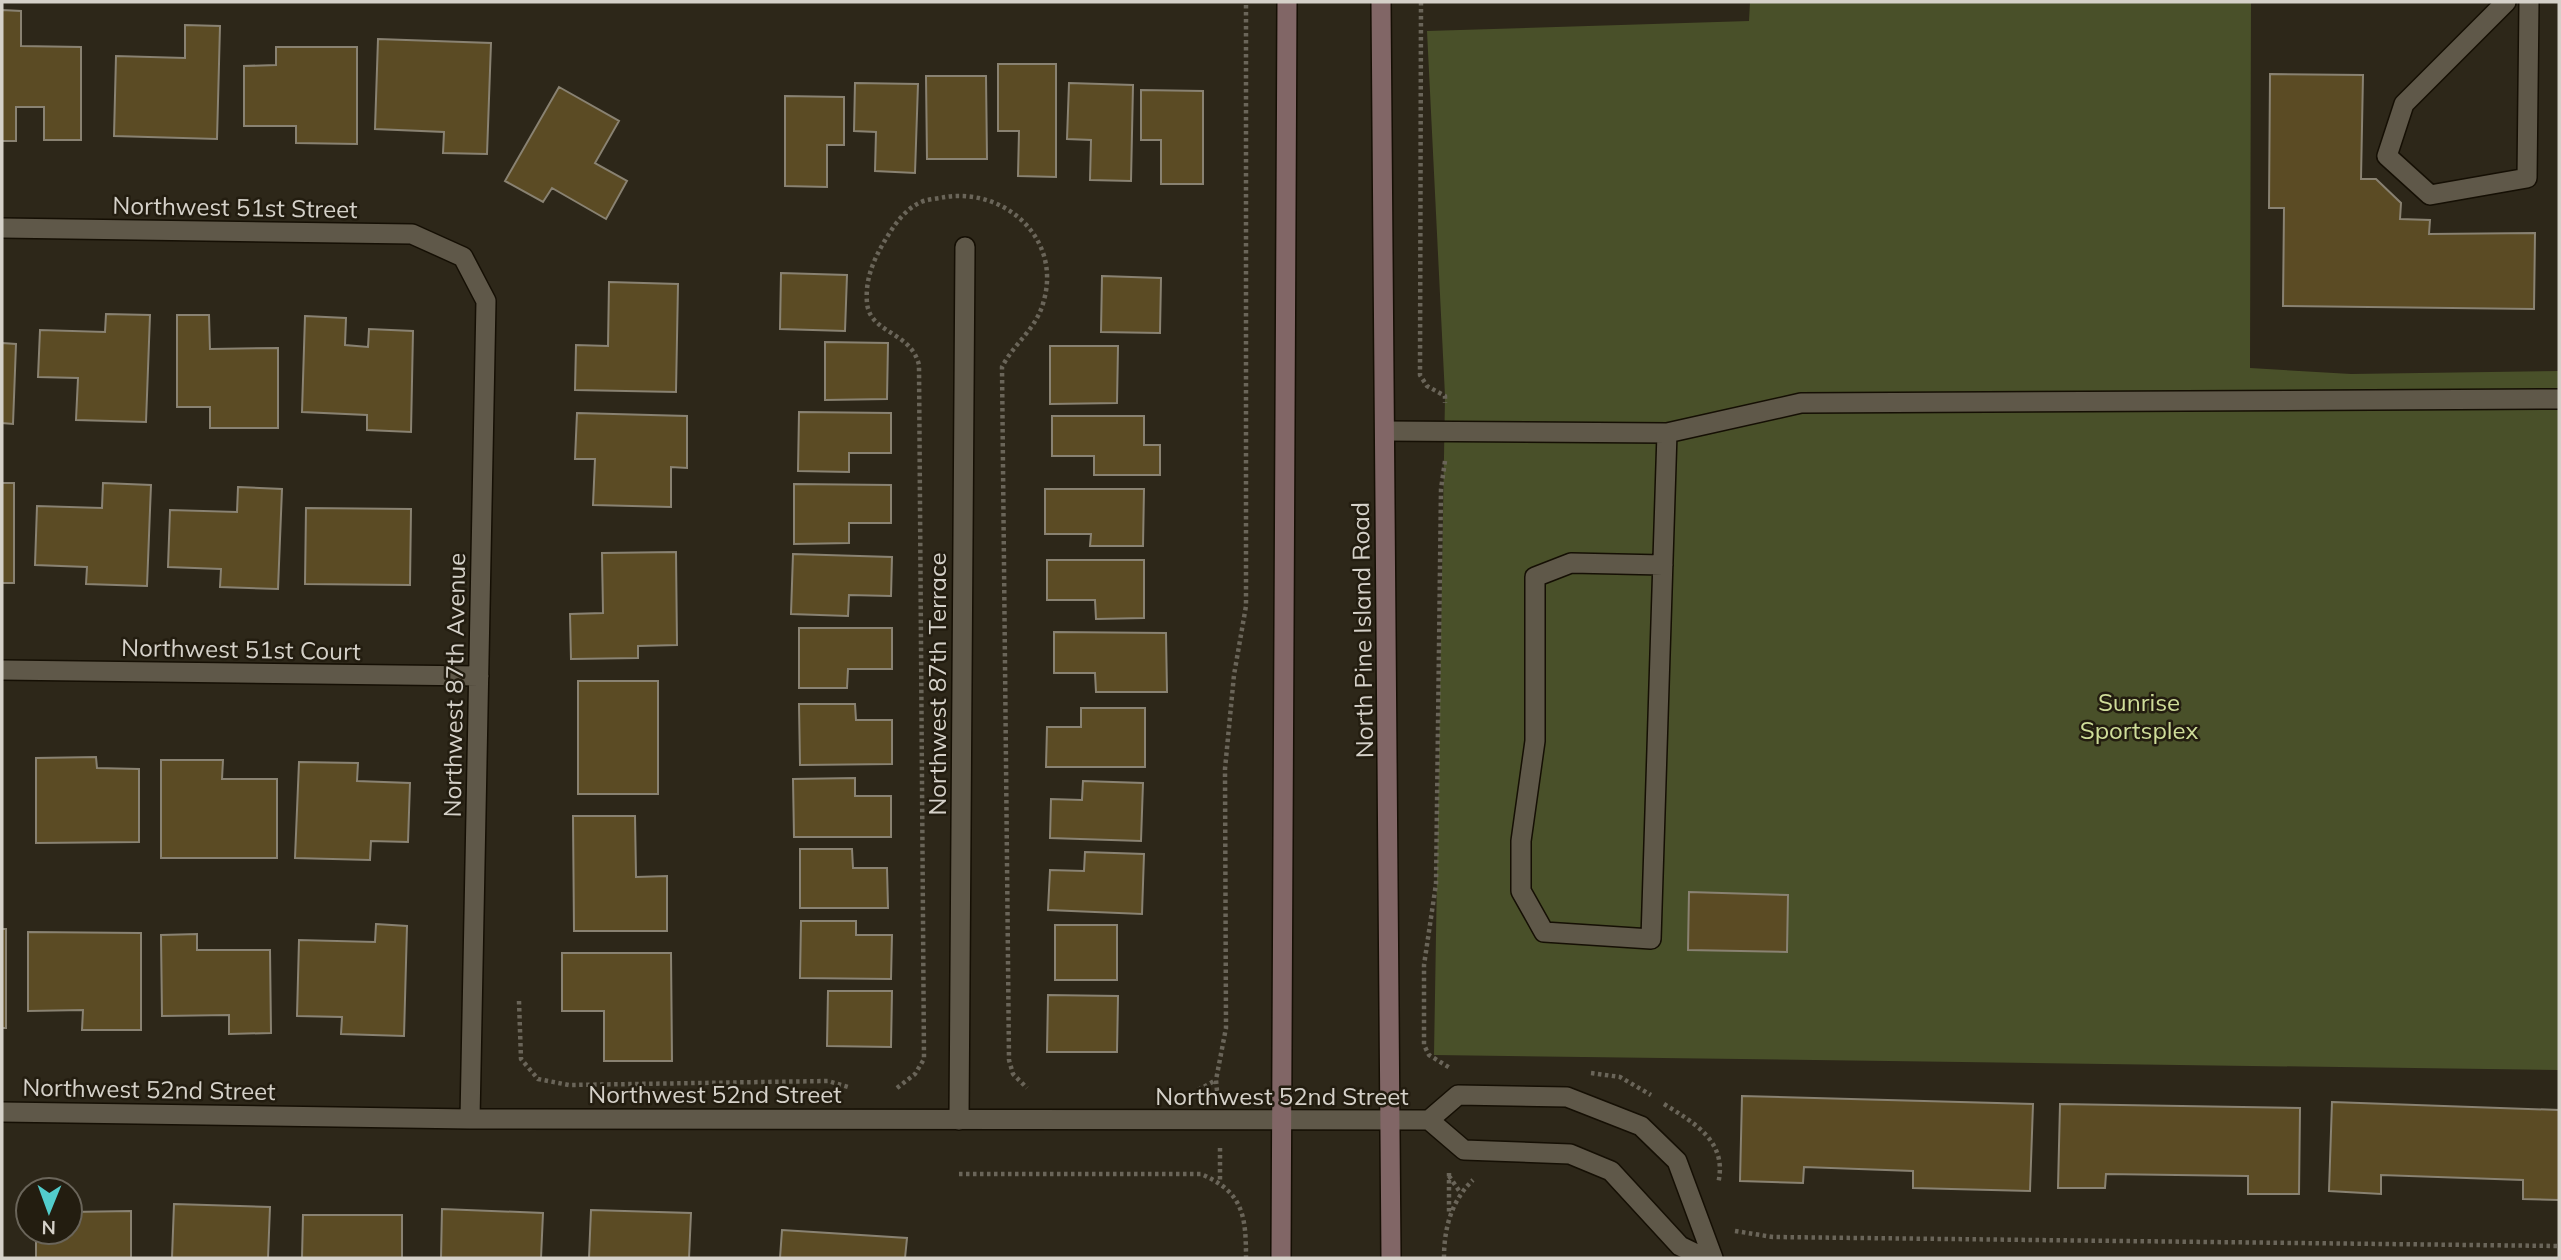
<svg xmlns="http://www.w3.org/2000/svg" width="2561" height="1260" viewBox="0 0 2561 1260" font-family="Mulish,sans-serif">
<style>
.green{fill:#495029}
.building{fill:#5b4b24;stroke:#898272;stroke-width:2}
.lines{fill:none;stroke-linecap:round;stroke-linejoin:round}
.service-casing{stroke:#150f04;stroke-width:22}
.minor-casing{stroke:#150f04;stroke-width:22}
.secondary-casing{stroke:#150f04;stroke-width:22}
.path{stroke:#6a6559;stroke-width:4.5;stroke-dasharray:3.5 3.5;stroke-linecap:butt}
.service{stroke:#5f5849;stroke-width:19}
.minor{stroke:#5f5849;stroke-width:19}
.secondary{stroke:#816666;stroke-width:19}
.labels{text-anchor:middle;dominant-baseline:central;stroke-width:5;stroke-linejoin:round;paint-order:stroke}
.street-label{font-size:24px;fill:#d5d1c9;stroke:#231d10}
.park-label{font-size:24px;fill:#cfdd99;stroke:#231d10}
</style>
<rect width="100%" height="100%" fill="#2d2719"/>
<path class="green" d="M1750 2H2251L2250 368 2351 374 2559 371V1070L1434 1055 1445 396 1427 31 1749 21Z"/>
<path class="building" d="M2 10 21 11V46L81 47V140H44V107H16V141H2Z
M185 25 220 26 217 139 114 136 116 56 185 58Z
M378 39 491 43 487 154 443 153 444 132 375 129Z
M276 47H357V144L296 143V126H244V66L276 65Z
M998 64H1056V177L1018 176 1019 131H998Z
M2270 74 2363 75 2361 179H2376L2401 203 2400 219 2430 220 2429 234 2535 233 2534 309 2283 306 2284 208H2269Z
M926 76H986L987 159H927Z
M855 83 918 84 915 173 875 171 876 132 854 131Z
M1069 83 1133 85 1131 181 1090 180 1091 140 1067 139Z
M559 87 619 121 595 163 627 181 606 219 552 188 543 202 505 181Z
M1141 90 1203 91V184H1161V140H1141Z
M785 96 844 97V145H827V187L785 186Z
M781 273 847 275 845 331 780 329Z
M1102 276 1161 278 1160 333 1101 332Z
M609 282 678 284 676 392 575 390 576 345 608 346Z
M106 314 150 315 146 422 76 420 78 378 38 377 40 330 105 332Z
M177 315H209L210 349 278 348V428H210V407H177Z
M305 316 346 318 345 345 368 347 369 329 413 331 411 432 367 430V415L302 412Z
M825 342 888 343 887 399 825 400Z
M2 343 16 344 13 424 2 423Z
M1050 346H1118L1117 403 1050 404Z
M799 412 891 413V453H849V472L798 471Z
M577 413 687 416V468L671 467V507L593 505 595 459H575Z
M1052 416H1144V445H1160V475H1094V456H1052Z
M2 483H14V583H2Z
M103 483 151 485 147 586 86 584 87 567 35 565 37 506 102 508Z
M794 484 891 485V523H849V543L794 544Z
M238 487 282 489 278 589 220 587 221 569 168 567 170 510 237 512Z
M1045 489H1144L1143 546H1090L1091 534H1045Z
M306 508 411 509 410 585 305 584Z
M676 552 677 645 638 646V658L571 659 570 614 603 613 602 553Z
M793 554 892 557 891 596 849 595 848 616 791 614Z
M1047 560H1144V618L1096 619 1095 600H1047Z
M799 628H892V669H848L847 688H799Z
M1054 632 1166 633 1167 692H1096L1095 673H1054Z
M578 681H658V794H578Z
M799 704H855L856 720H892V764L800 765Z
M1081 708H1145V767H1046L1047 727H1081Z
M96 757 97 768 139 769V842L36 843V758Z
M161 760H223L222 779H277V858H161Z
M299 762 358 763 357 781 410 783 408 842 371 841 370 860 295 858Z
M855 778V796H891V837H794L793 779Z
M1083 781 1143 783 1141 841 1050 838 1051 799 1082 800Z
M573 816H635L636 877 667 876V931H574Z
M800 849H852L853 868H887L888 908H800Z
M1085 852 1144 854 1142 914 1048 910 1050 870 1084 871Z
M1689 892 1788 895 1787 952 1688 950Z
M801 921H856V935H892L891 979 800 978Z
M376 924 407 926 404 1036 341 1034 342 1017 297 1016 299 940 375 942Z
M1055 925H1117V980H1055Z
M2 929H6V1028H2Z
M28 932 141 933V1030H82L83 1010 28 1011Z
M197 934V950H270L271 1033 229 1034V1015L162 1016 161 935Z
M562 953H671L672 1061H604V1011H562Z
M828 991H892L891 1047 827 1046Z
M1048 995 1118 996 1117 1052H1047Z
M1742 1096 2033 1104 2030 1191 1913 1188V1171L1804 1167 1803 1183 1740 1181Z
M2332 1102 2559 1110V1200L2523 1199V1180L2381 1175V1194L2329 1191Z
M2060 1104 2300 1108 2299 1194H2248V1176L2106 1174 2105 1188H2058Z
M174 1204 270 1207 268 1258H172Z
M442 1209 543 1213 541 1258H441Z
M591 1210 691 1213 689 1258H589Z
M131 1211V1258H36V1232H70V1212Z
M303 1215H402V1258H302Z
M782 1230 907 1238 905 1258H780Z"/>
<g class="lines">
<g class="service-casing">
<path id="service" d="M2506 2 2404 104 2387 156 2430 195 2527 178 2529 2
M1385 431 1667 433 1651 939 1544 932 1521 891V841L1535 741V577L1571 563 1663 565
M1667 433 1801 403 2559 399"/>
</g>
<g class="minor-casing">
<path id="minor" d="M2 228 412 234 463 257 486 301 470 1119
M2 670 479 676
M2 1112 470 1119 1429 1120 1464 1150 1570 1154 1611 1171 1680 1246 1705 1258
M959 1120 965 247
M1429 1120 1458 1095 1567 1097 1641 1126 1677 1161 1713 1258"/>
</g>
<g class="secondary-casing">
<path id="secondary" d="M1381 2 1391 1258
M1281 1258 1287 2"/>
</g>
<path class="path" d="M1421 2 1420 375 1427 386 1445 396V403
M1445 461 1441 489 1436 884 1424 965V1045L1429 1055 1450 1068
M519 1001 521 1059 538 1079 569 1085 828 1081 848 1087
M1591 1073 1620 1077 1651 1095
M897 1088 915 1074 924 1059 919 365C911 331 870 334 867 303 865 280 873 261 884 242 893 227 903 211 919 203 926 199 937 199 945 197 1005 188 1061 238 1044 300 1037 329 1014 343 1002 367L1009 1060 1013 1074 1027 1088
M1198 1090 1216 1080
M1217 1091 1216 1080 1226 1028 1225 769 1234 675 1246 606V2
M1664 1104C1696 1124 1728 1142 1718 1184
M1220 1148V1182
M1449 1173V1213
M959 1174H1201C1243 1192 1246 1215 1246 1258
M1449 1176 1460 1192
M1735 1231 1773 1237 2559 1246
M1444 1258C1444 1229 1451 1201 1473 1180"/>
<use href="#service" class="service"/>
<use href="#minor" class="minor"/>
<use href="#secondary" class="secondary"/>
</g>
<g class="labels">
<g class="street-label">
<text transform="translate(235 207) rotate(1)">Northwest 51st Street</text>
<text transform="translate(1362 630) rotate(-91)">North Pine Island Road</text>
<text transform="translate(241 649) rotate(1)">Northwest 51st Court</text>
<text transform="translate(937 684) rotate(-90)">Northwest 87th Terrace</text>
<text transform="translate(454 685) rotate(-89)">Northwest 87th Avenue</text>
<text transform="translate(149 1089) rotate(1)">Northwest 52nd Street</text>
<text x="715" y="1094">Northwest 52nd Street</text>
<text x="1282" y="1096">Northwest 52nd Street</text>
</g>
<g class="park-label">
<text x="2139" y="702">Sunrise<tspan x="2139" dy="28">Sportsplex</tspan></text>
</g>
</g>
<rect width="2561" height="1260" fill="none" stroke="#d5d1c9" stroke-width="7"/>
<g transform="translate(49 1211) rotate(181)"><circle r="33" fill="#231d10" stroke="#6a655a" stroke-width="2"/>
<path d="M0-5L12 26L0 18L-12 26Z" fill="#52cdcc"/>
<text y="-10" font-size="19" font-weight="bold" text-anchor="middle" fill="#d5d1c9">N</text>
</g>
</svg>
